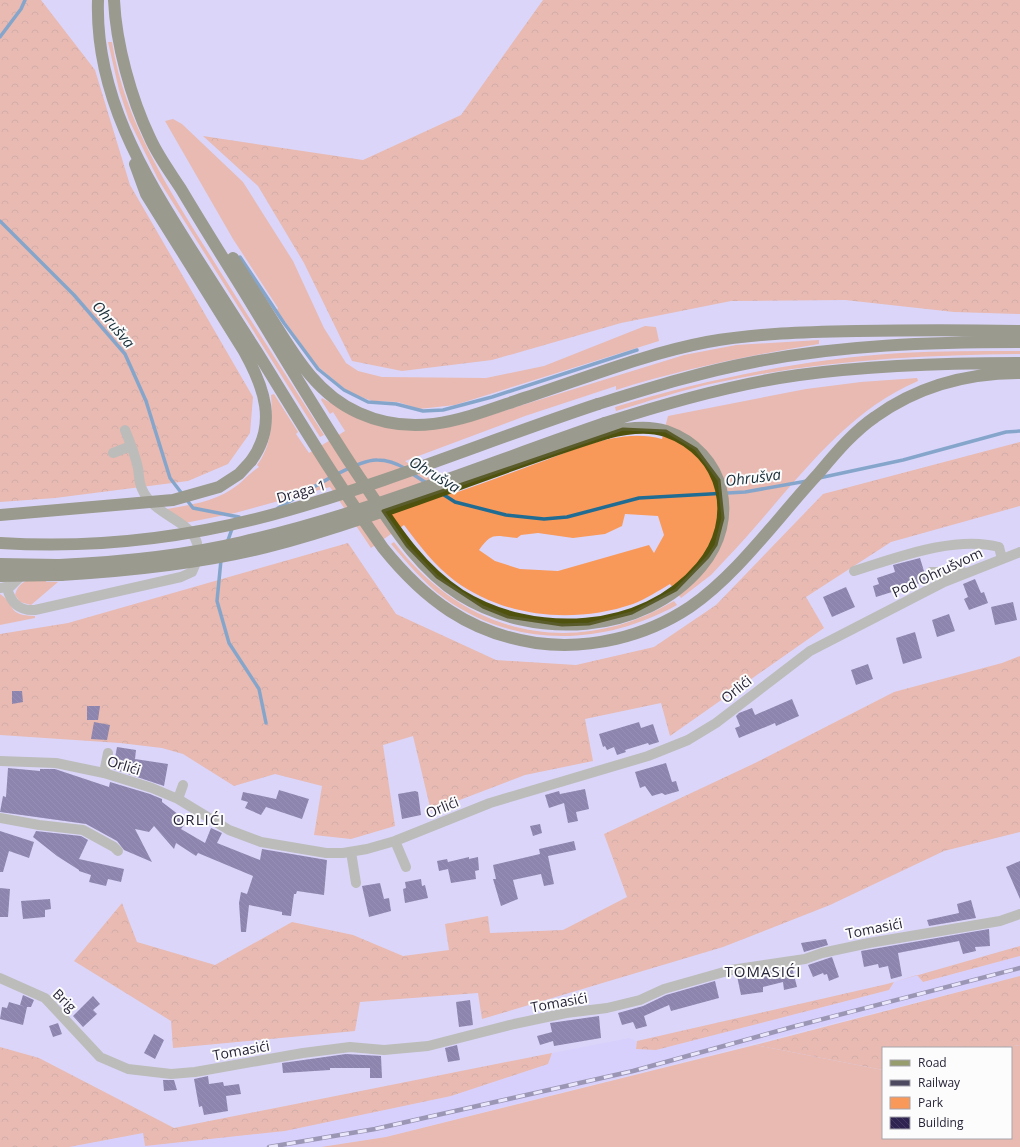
<svg xmlns="http://www.w3.org/2000/svg" width="1020" height="1147" viewBox="0 0 1020 1147" font-family="'Open Sans',sans-serif">
<style>
.built{fill:#d4cbff}
.green{fill:#f8995a;fill-rule:evenodd}
.forest{fill:url(#forest-crowns)}
.lines{fill:none;stroke-linecap:round;stroke-linejoin:round}
.stream{stroke:#216c93;stroke-width:3.5}
.building{fill:url(#building-back-hatch)}
.minor{stroke:#989d6e;stroke-width:10}
.highway{stroke:#4e520d;stroke-width:12}
.rail-casing{stroke:#4d4961;stroke-width:4.5}
.rail{stroke:#fcfcfc;stroke-width:3;stroke-dasharray:9;stroke-linecap:butt}
.highway-bridge{stroke:#4e520d;stroke-width:12}
.marked{fill:none;stroke:#5a5d2b;stroke-width:3;stroke-linejoin:round}
.labels{text-anchor:middle;dominant-baseline:central;stroke-width:4;stroke-linejoin:round;paint-order:stroke}
.street-label{font-size:14px;fill:#272338;stroke:#fcfcfc}
.water-label{font-size:15px;font-style:italic;fill:#162c37;stroke:#fcfcfc}
.neighbourhood-label{font-size:15px;letter-spacing:1px;fill:#272338;stroke:#fcfcfc}
</style>
<defs>
<pattern id="forest-crowns" width="20" height="18" patternUnits="userSpaceOnUse"><rect width="20" height="18" fill="#f8995a"/><path d="M2 6a3 3 0 1 1 6 0M12 15a3 3 0 1 1 6 0" fill="none" stroke="#c97c4b"/></pattern>
<pattern id="building-back-hatch" width="6" height="6" patternUnits="userSpaceOnUse"><rect width="6" height="6" fill="#2f2451"/><path d="M-1 5l2 2M0 0l6 6M5-1l2 2" fill="none" stroke="#443b62"/></pattern>
</defs>
<rect width="100%" height="100%" fill="#dbd6f9"/>
<path class="built" d="M1020 956V976L386 1137 321 1147H69L143 1133 145 1145 285 1131 451 1096 548 1064 552 1053 629 1038 637 1041 636 1049 656 1050 889 990 894 982 917 975 923 982Z"/>
<path class="green" d="M108 42H112C125 124 170 191 213 260 250 319 287 377 324 435L320 437 158 179 129 120 119 90Z
M173 119 182 124 243 182 293 261 324 328 346 363 358 371 382 377 486 378 544 366 645 326 656 327 659 341 455 405 419 409 398 402 372 401 350 393 340 385 316 365 277 310 278 308 233 239 165 121Z
M819 340V344C750 355 683 369 616 390V386L525 416 405 461 452 494C480 484 508 474 535 464 574 450 621 427 662 439L668 416 806 389 861 382 917 378 918 381C836 416 786 497 726 559L711 575 681 598 670 584C658 591 646 599 633 604 574 624 506 618 455 581 435 566 419 545 404 525L371 548 330 487 235 513 185 523 167 509C189 505 213 502 232 489 242 483 249 473 259 467L257 465C272 446 273 419 271 395L274 394 298 432 296 434 309 453 345 431 333 412 330 414 321 400 322 398 348 413 458 425 684 355 736 345ZM625 514 658 516 664 535 654 553 649 545 558 571 520 569 495 561 479 550C492 531 496 536 517 538L521 535 538 533 573 538 605 534 622 526Z
M1020 351V354C917 355 816 361 715 383 682 390 649 401 616 411L615 407C708 379 804 359 901 353 941 351 980 351 1020 351Z
M394 542C464 634 572 661 674 601L677 605C603 646 515 649 444 598 424 583 407 563 391 544Z
M28 580H46V582H58L31 605 20 602 15 595C17 587 21 583 28 580Z
M0 594C18 606 5 615 35 616V618L0 625Z
M755 1045 883 1070V1138H1011V1048H1003L1020 1045V1147H321L386 1137Z"/>
<path class="forest" d="M0 0H41L95 70 130 185 253 397 250 433 228 464 188 481 55 498 0 502Z
M543 0H1020V314L954 312 845 300 731 301 621 323 492 360 402 371 352 361 304 263 258 186 203 136 363 160 461 115Z
M1020 442V506L891 542 806 597 824 628 670 736 661 703 585 719 593 761 525 775 431 811 413 736 383 745 395 826 351 839 314 835 322 786 275 774 234 786 183 754 162 748 120 743 0 735V634L68 623 348 543 396 614 496 660 576 665 654 647 716 605 823 494Z
M1020 656V832L944 851 830 905 723 947 482 1019 478 993 360 1002 355 1031 173 1048 171 1021 74 961 122 903 137 942 215 965 292 922 353 935 403 956 449 950 445 924 488 916 490 933 563 930 627 897 604 834 753 764 894 692 1002 663Z
M1020 946V956L923 982 917 975 894 982 889 990 656 1050 636 1049 637 1041 887 984Z
M1020 976V1045L1003 1048H883V1070L755 1045Z
M0 1047 39 1058 174 1128 552 1053 548 1064 451 1096 285 1131 145 1146 143 1133 69 1147H0Z"/>
<g class="lines">
<path class="stream" d="M0 37 21 9 25 0
M0 221 74 295 125 354 146 401 170 478 193 508 239 517
M240 257 284 323 318 369 344 390 368 402 396 404 423 411 443 410 492 397 637 350
M411 473 428 484
M819 478 903 460 1006 432 1020 431
M441 493 455 502 506 515 544 519 567 517 639 498 745 492 807 481
M278 508C299 496 356 459 377 460 388 460 398 464 406 469
M227 543 233 526
M221 560 217 601 229 643 259 689 266 723"/>
</g>
<path class="building" d="M920 558 927 581 876 597 873 586 879 584 877 578 895 572 893 565Z
M975 579 981 593 984 592 988 603 969 610 964 599 968 597 963 584Z
M846 587 855 607 832 617 823 597Z
M1013 602 1017 620 995 625 991 607Z
M949 614 955 631 937 637 932 620Z
M915 632 922 658 903 664 896 638Z
M868 664 873 679 856 685 851 670Z
M12 691H22L23 702 12 704Z
M792 699 799 716 776 726 775 723 739 738 735 728 740 726 736 716 739 713 752 708 755 715Z
M87 706H100L98 720H87Z
M94 722 110 725 107 740 91 739Z
M639 722 641 728 653 724 659 742 649 745 648 743 625 750 626 752 617 755 614 747 607 750 605 746 603 747 599 734Z
M117 747 136 750 135 759 168 764 164 786 113 769Z
M666 763 672 782 676 781 679 791 665 795 662 793 652 796 645 786 640 788 635 772Z
M8 768 40 771V769H55L109 787 110 782 150 794 162 799V802L187 821 181 829 205 843 211 828 222 833 217 843 260 860 262 849 327 860 324 895 297 891 296 894H294L291 916 282 915V912L249 905 246 932H241L239 903 241 892 247 894 253 876 198 853 196 856 176 843 174 849 154 826 149 832 135 829 152 862 124 850 117 841 86 824 0 812 3 796 6 797Z
M585 789 589 809 576 812 578 821 568 823 564 803 549 808 545 795 559 791 560 794Z
M279 790 309 799 302 819 266 807 261 815 245 808 248 802 241 800 243 792 276 799Z
M415 791 418 792 421 815 402 819 398 794Z
M540 824 542 833 533 836 530 826Z
M0 831 34 842 29 858 9 851 3 872H0Z
M36 831 81 836 88 840 79 859 124 869 121 882 108 879 106 886 89 882 91 875 79 871V870L57 856 33 837Z
M574 841 576 850 548 856 554 884 544 886 541 874 513 880 518 899 501 906 493 879H496L493 865 540 854 539 849Z
M469 857V859L478 857 479 870 475 871 476 879 451 883 448 869 439 871 437 861 447 859 448 862Z
M1020 861V899L1006 867Z
M421 879 422 886 425 885 428 898 405 903 403 889 406 888 405 882Z
M380 883 384 899 389 898 391 911 369 917 362 886Z
M0 888 10 889 8 917H0Z
M50 899 51 909 45 910V917L23 919 21 901Z
M971 900 976 918 929 926 927 920 959 913 957 904Z
M989 929 990 946 975 947 976 951 963 954 959 941 898 953 902 976 891 979 888 966 879 968 878 964 864 967 861 951Z
M826 939 828 945 804 952 801 943Z
M832 957 839 977 829 981 827 974 824 975 823 973 813 977 808 965Z
M792 967 797 987 784 990 783 982 763 987V992L741 995 737 976Z
M715 981 719 998 671 1011 669 1005 644 1016 647 1026 636 1029 633 1022 622 1025 618 1013 643 1006 666 995Z
M23 995 34 1000 31 1007H27L23 1025 0 1019 2 1007 7 1008 9 1002 26 1007 20 1005Z
M93 996 100 1004 93 1010 97 1014 83 1027 73 1016Z
M470 1000 473 1025 459 1027 456 1002Z
M599 1016 601 1038 554 1046 553 1041 540 1045 537 1036 552 1032 550 1023Z
M58 1023 62 1034 53 1037 49 1026Z
M154 1034 164 1040 155 1059 144 1053Z
M457 1045 460 1060 448 1062 445 1048Z
M346 1054 381 1056 382 1078H370V1068H330V1070L283 1073 282 1063Z
M208 1076 209 1084 223 1082 224 1086 239 1084 241 1094 226 1096 228 1111 204 1115 202 1106 199 1107 194 1079Z
M163 1080H174L177 1090 164 1091Z"/>
<g class="lines">
<path class="minor" d="M113 453 131 446
M854 571C896 558 955 535 999 547L1002 559
M931 572H963
M0 588 11 586 22 575
M7 588C11 603 19 611 35 610L181 577 192 572C217 521 157 524 142 489 139 483 139 475 138 468 135 455 130 442 125 430
M0 761 56 763 104 773 152 788 178 799 229 830 261 842 326 853H343L367 849 395 841 490 803 648 756 688 740 716 723 810 651 944 582 1020 552
M104 773 108 753
M178 799 183 785
M0 818 39 825 83 830 114 847 118 851
M395 841 406 867
M351 852 356 883
M0 978 45 998 100 1057 128 1069 171 1074 195 1072 303 1053 350 1047 384 1050 428 1046 514 1024 566 1013 607 1008 640 1000 664 989 731 970 805 959 822 953 869 943 1000 921 1020 914"/>
<path class="highway" d="M98 0C95 94 142 172 191 249 213 283 235 318 257 352 298 418 338 485 383 548 424 599 469 633 536 643 589 650 645 637 690 607 738 574 778 517 818 474 835 454 853 432 875 417 918 386 968 373 1020 373
M114 0C116 44 131 98 150 138 158 156 170 172 181 189 200 221 220 253 240 285 280 350 318 415 360 478 389 520 415 566 460 595 533 640 643 636 701 567 741 520 726 452 666 431 647 425 626 428 607 433
M135 164 146 194 244 351C264 387 278 424 251 461
M233 258C246 279 260 300 273 321 296 358 318 395 359 413 417 439 465 418 521 399 583 379 644 354 707 342 756 333 807 332 857 331 911 330 966 330 1020 331
M598 404C650 388 701 372 754 362 841 345 931 342 1020 342
M605 423C667 403 733 384 799 375 872 365 946 363 1020 363
M0 564 59 565
M0 576 61 575"/>
<g class="rail-casing">
<path id="rail" d="M269 1147 375 1129 633 1071 796 1026 1020 968"/>
</g>
<use href="#rail" class="rail"/>
<path class="highway-bridge" d="M0 515 173 500 219 487 239 474 251 461
M0 543C97 549 196 537 289 510 394 480 495 438 598 404
M59 565C121 562 182 556 242 542 366 514 485 464 605 423
M61 575C130 571 199 564 267 547 383 517 493 468 607 433"/>
</g>
<path d="M0 0H1020V1147H0ZM623 429 666 431 696 449 719 480 723 518 716 545 708 557 676 590 632 613 589 624 562 625 508 617 483 607 437 577 407 546 383 511Z" fill="#dbd6f9" fill-opacity=".55" fill-rule="evenodd"/>
<path class="marked" d="M623 429 666 431 696 449 719 480 723 518 716 545 708 557 676 590 632 613 589 624 562 625 508 617 483 607 437 577 407 546 383 511Z"/>
<g class="labels">
<g class="street-label">
<text transform="translate(301 491) rotate(-16)">Draga 1</text>
<text transform="translate(937 572) rotate(-25)">Pod Ohrušvom</text>
<text transform="translate(736 689) rotate(-39)">Orlići</text>
<text transform="translate(124 765) rotate(17)">Orlići</text>
<text transform="translate(442 807) rotate(-22)">Orlići</text>
<text transform="translate(874 928) rotate(-11)">Tomasići</text>
<text transform="translate(65 1000) rotate(44)">Brig</text>
<text transform="translate(559 1002) rotate(-10)">Tomasići</text>
<text transform="translate(241 1050) rotate(-10)">Tomasići</text>
</g>
<g class="water-label">
<text transform="translate(114 324) rotate(50)">Ohrušva</text>
<text transform="translate(435 474) rotate(31)">Ohrušva</text>
<text transform="translate(753 477) rotate(-7)">Ohrušva</text>
</g>
<g class="neighbourhood-label">
<text x="199" y="819">ORLIĆI</text>
<text x="763" y="971">TOMASIĆI</text>
</g>
</g>
<rect x="882" y="1047" width="130" height="92" fill="#fcfcfc" stroke="#a7a5ae"/>
<rect x="890" y="1060" width="20" height="6" fill="#989d6e" stroke="#a7a5ae"/>
<text x="918" y="1067" font-size="12" fill="#272338">Road</text>
<rect x="890" y="1080" width="20" height="6" fill="#4d4961" stroke="#a7a5ae"/>
<text x="918" y="1087" font-size="12" fill="#272338">Railway</text>
<rect x="890" y="1097" width="20" height="12" fill="#f8995a" stroke="#a7a5ae"/>
<text x="918" y="1107" font-size="12" fill="#272338">Park</text>
<rect x="890" y="1117" width="20" height="12" fill="url(#building-back-hatch)" stroke="#a7a5ae"/>
<text x="918" y="1127" font-size="12" fill="#272338">Building</text>
</svg>
